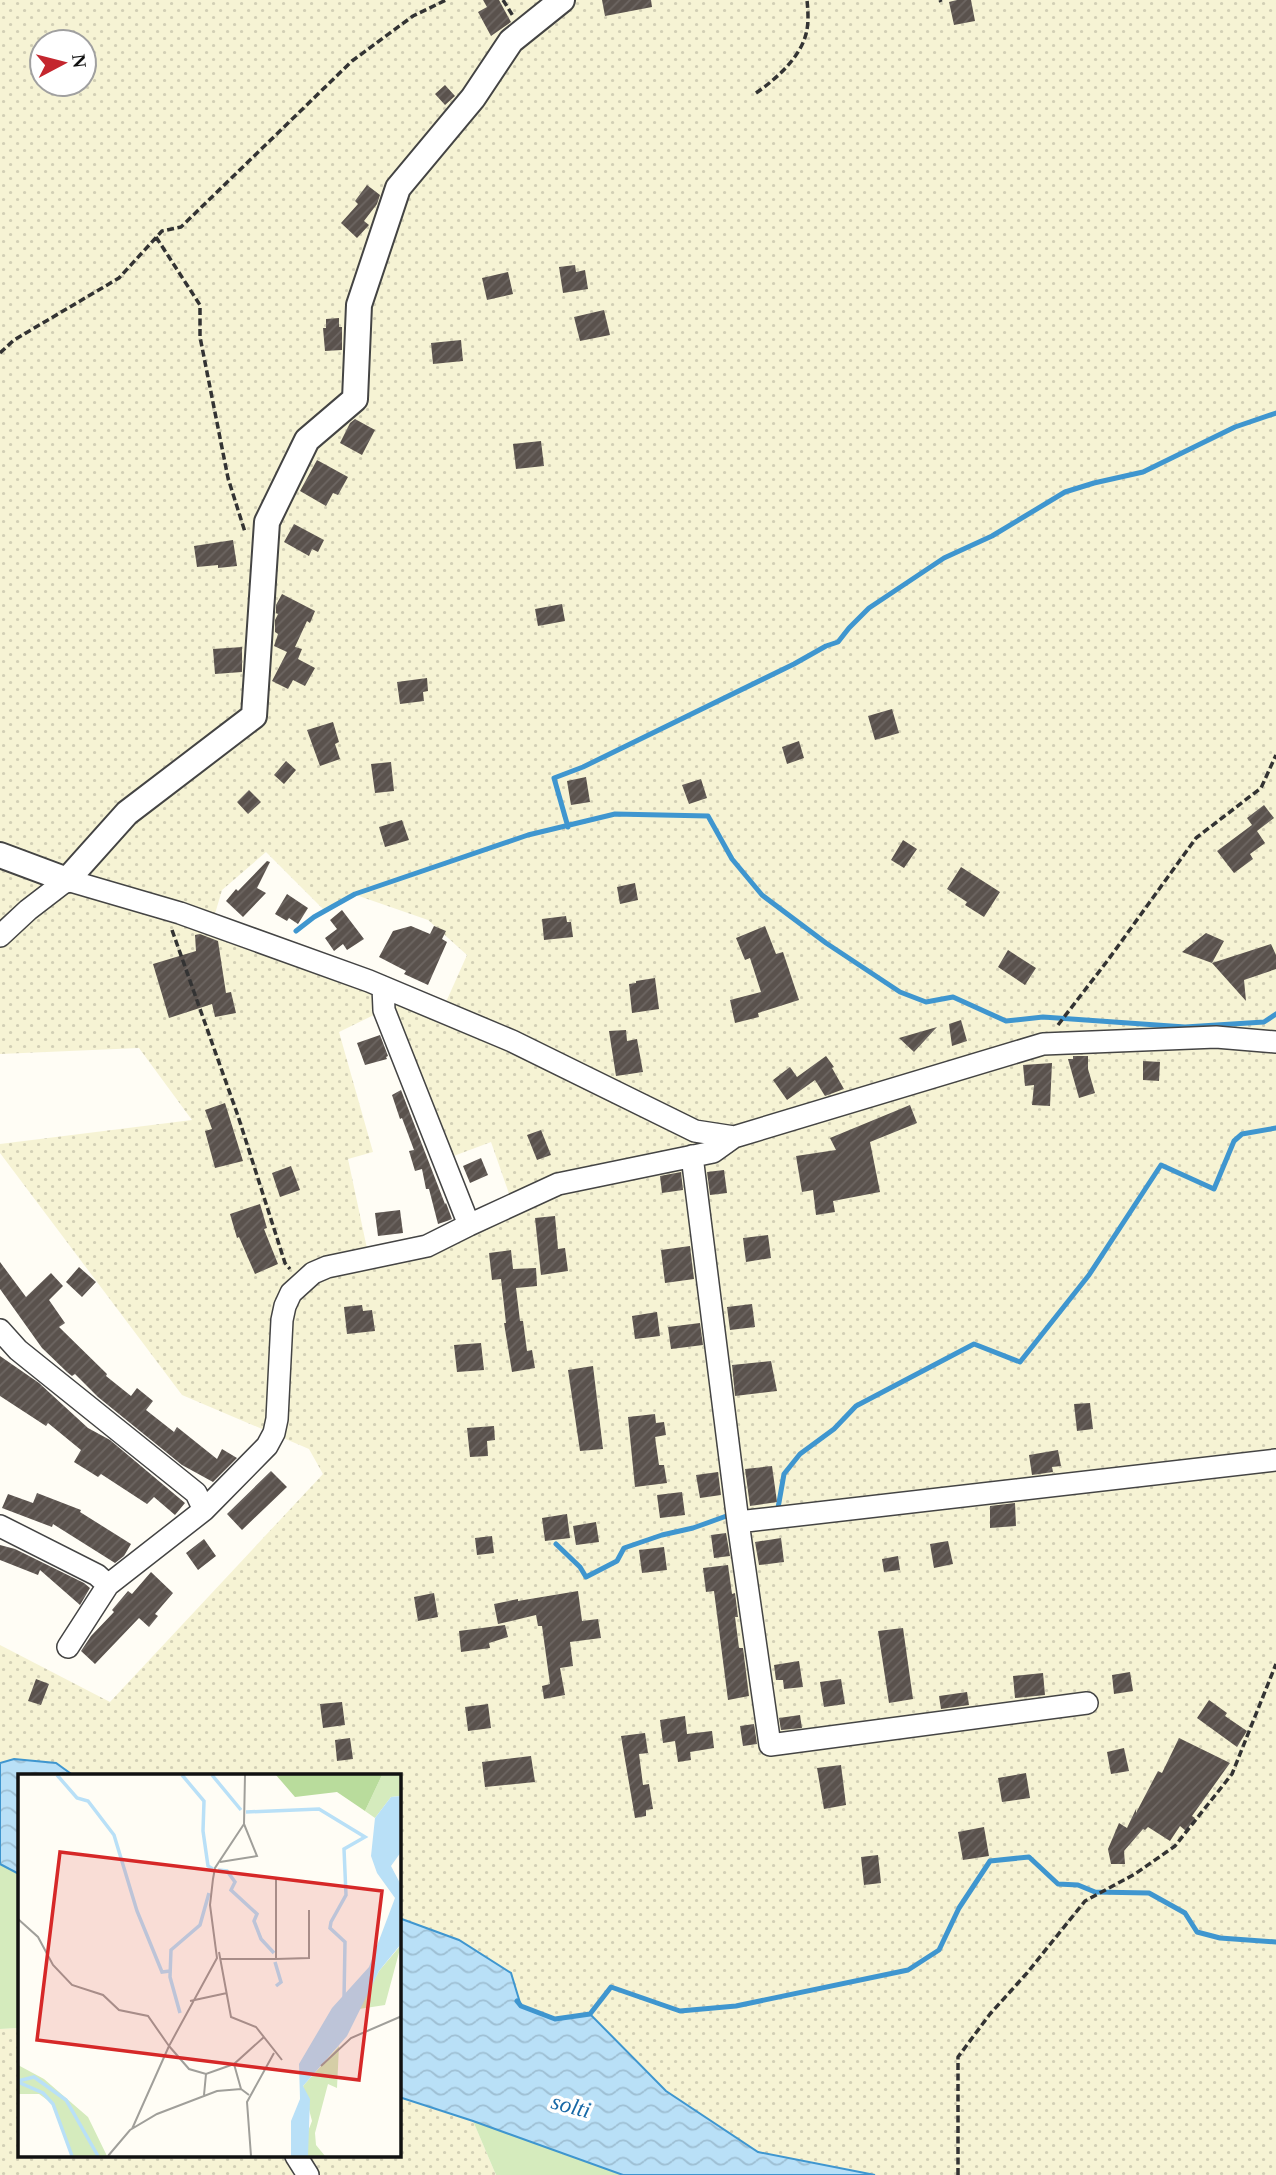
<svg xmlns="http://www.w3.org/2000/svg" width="1276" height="2175" viewBox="0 0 1276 2175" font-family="Georgia,serif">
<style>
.farmland{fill:url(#farmland-dots);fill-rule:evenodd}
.grass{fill:#d5ebbd}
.water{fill:url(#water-waves);stroke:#3f96cf;stroke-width:2}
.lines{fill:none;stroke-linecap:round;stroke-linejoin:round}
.stream{stroke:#3f96cf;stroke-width:5}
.building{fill:url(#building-hatch)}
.minor-casing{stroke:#444;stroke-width:24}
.tertiary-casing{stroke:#444;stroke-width:28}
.path{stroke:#333;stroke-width:3.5;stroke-dasharray:7 3.5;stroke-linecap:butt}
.minor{stroke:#fff;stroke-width:21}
.tertiary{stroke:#fff;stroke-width:24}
.labels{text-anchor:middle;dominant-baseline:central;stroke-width:7;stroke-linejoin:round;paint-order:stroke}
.water-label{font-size:23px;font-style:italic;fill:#1768a6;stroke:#fff}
.inset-river{fill:none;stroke:#b9e0f7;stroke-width:3.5}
.inset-road{fill:none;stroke:#a09f9a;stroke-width:2}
.view{fill:#d62828;fill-opacity:0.15;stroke:#d62828;stroke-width:3.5}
.inset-edge{fill:none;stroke:#111;stroke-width:3.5}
</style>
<defs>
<pattern id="farmland-dots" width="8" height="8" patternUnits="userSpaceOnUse" patternTransform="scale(1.75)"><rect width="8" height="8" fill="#f6f3d4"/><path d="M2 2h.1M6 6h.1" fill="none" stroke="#d2cfb5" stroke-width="1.8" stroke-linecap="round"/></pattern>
<pattern id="water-waves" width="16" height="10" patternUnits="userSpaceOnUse" patternTransform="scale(1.75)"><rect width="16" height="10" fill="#b9e0f7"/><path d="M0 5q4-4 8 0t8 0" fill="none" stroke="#9ebfd3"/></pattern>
<pattern id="building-hatch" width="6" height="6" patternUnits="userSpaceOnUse" patternTransform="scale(1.75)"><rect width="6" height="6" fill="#5a524d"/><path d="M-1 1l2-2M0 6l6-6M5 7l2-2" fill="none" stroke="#6d6662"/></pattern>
</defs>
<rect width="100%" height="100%" fill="#fffdf5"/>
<path class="farmland" d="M0 0H1276V2175H875L758 2152 666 2091 590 2014 555 2019 521 2006 399 1918V1776H74L56 1763 14 1759 0 1763V1645L110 1702 323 1474 309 1449 182 1395 0 1153V1144L192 1120 139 1048 0 1054ZM42 42H84V84H42ZM266 852 325 911 356 895 428 920 467 955 442 1011 212 924 222 890ZM384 1010 443 1160 491 1142 513 1205 369 1258 348 1159 373 1152 339 1032Z
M19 2028V2156H399V2097L473 2121 496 2175H0V2029Z"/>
<path class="grass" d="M0 1864 19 1874V2028L0 2029Z
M473 2121 621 2174 623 2175H496Z"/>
<path class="water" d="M14 1759 56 1763 74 1776H19V1874L0 1864V1763Z
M399 1918 459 1940 511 1973 521 2006 555 2019 590 2014 666 2091 758 2152 875 2175H623L473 2121 399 2097Z"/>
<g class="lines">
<path class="stream" d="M568 827 554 778 583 767 794 664 826 646 838 642 849 628 869 608 944 558 992 536 1065 492 1094 483 1143 472 1235 427 1276 413
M296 931 314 917 355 894 528 835 615 814 708 816 732 859 762 895 826 943 900 992 926 1002 953 997 1006 1021 1043 1017 1185 1027 1264 1022 1276 1014
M772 1509 778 1508 784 1474 800 1454 834 1429 856 1406 974 1344 1020 1362 1089 1275 1161 1165 1214 1189 1234 1141 1242 1134 1276 1128
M556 1544 580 1567 586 1577 617 1561 624 1548 662 1535 693 1528 732 1514
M517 2001 521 2006 555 2019 590 2014 611 1987 680 2011 736 2006 908 1970 939 1950 959 1908 990 1861 1029 1857 1058 1884 1078 1885 1095 1892 1149 1893 1185 1913 1197 1932 1220 1938 1276 1942"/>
</g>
<path class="building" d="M483 0H499L511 22 491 36 478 12 487 7Z
M602 0H651L652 7 605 16Z
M957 0H971L975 21 954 25 949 2Z
M445 85 455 96 445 105 435 94Z
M367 185 380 195 377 204 364 221 369 225 357 238 341 223 358 204 355 201Z
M575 265 576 272 585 270 588 289 563 293 559 267Z
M508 272 513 294 487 300 482 278Z
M604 310 610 335 580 341 574 317Z
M339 318V327H342V350L325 351 323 328H326V319Z
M461 340 463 361 433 364 431 343Z
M355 419 375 430 362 455 340 443 350 423Z
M541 441 544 466 516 469 513 444Z
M317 460 348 477 338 495 333 493 326 506 300 491Z
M294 524 324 540 318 552 312 549 309 556 284 542Z
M233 540 237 566 218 568V565L197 567 194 546Z
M282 594 315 611 310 623 307 621 295 647 302 649 298 659 315 668 305 686 293 680 288 689 272 681 287 652 274 646 278 634 275 632V620L278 614 276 613V605Z
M562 604 565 621 538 626 535 609Z
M242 647V672L215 674 213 649Z
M427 678 428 691 423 692 424 701 400 704 397 682Z
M892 709 899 733 875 740 868 716Z
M333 722 339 742 335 744 340 759 320 766 307 730Z
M799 741 804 758 787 764 782 747Z
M286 761 296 770 284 784 274 775Z
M391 762 394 791 375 793 371 764Z
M586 777 590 802 571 805 567 781Z
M701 779 707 798 689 804 682 785Z
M249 790 261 802 248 814 237 802Z
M1264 805 1274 818 1257 831 1265 843 1250 854 1253 859 1234 873 1217 851 1252 825 1247 818Z
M402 820 409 840 385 847 379 827Z
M903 840 917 849 904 868 891 860Z
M267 861 270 862 257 888 266 893 243 917 226 901 236 889 238 891Z
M961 867 1000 892 984 917 965 905 967 902 947 889Z
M635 883 638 900 620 904 617 887Z
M287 894 308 908 298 924 289 918 287 921 275 914Z
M342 910 364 939 347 950 343 944 334 951 325 938 337 929 330 920Z
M566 916 567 922H571L573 937 544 940 542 919Z
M411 926 430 934 434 926 446 931 442 939 447 942 428 985 404 974 406 971 379 957 393 931Z
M765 926 776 954 783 952 799 1000 758 1013 759 1017 735 1023 730 1000 761 992 750 958 745 960 736 938Z
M1206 933 1224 941 1212 963 1182 952Z
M200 934 218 941 226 993 231 992 236 1013 215 1017 212 1004 169 1018 153 964 196 951 195 935Z
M1271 944 1276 955V969L1244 980 1246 1001 1212 963Z
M1008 950 1036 968 1025 985 998 967Z
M655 978 659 1009 632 1013 629 984 636 983V981Z
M961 1020 967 1041 952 1046 949 1024Z
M937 1027 914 1052 899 1038Z
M626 1030 627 1041 637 1039 643 1072 616 1076 609 1031Z
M380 1035 388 1056 386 1057 387 1059 365 1065 357 1043Z
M826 1056 834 1067 832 1068 844 1089 825 1096 815 1080 787 1100 773 1080 790 1067 797 1077Z
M1073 1056H1088V1069L1095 1093 1079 1098 1068 1059H1073Z
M1143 1061 1160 1062 1159 1081 1143 1080Z
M1052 1063 1050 1106 1032 1105 1034 1085 1025 1086 1023 1065Z
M401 1090 445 1204 446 1203 452 1219 447 1221 438 1224 429 1189H426L422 1169 415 1171 409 1151 414 1150 402 1118 400 1119 392 1095Z
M225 1103 243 1161 215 1168 205 1131 212 1129 205 1110Z
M910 1105 917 1123 870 1142 880 1192 833 1201 835 1212 816 1215 813 1190 802 1192 796 1156 836 1150 830 1138Z
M541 1130 551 1155 537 1160 527 1135Z
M481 1158 488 1175 470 1183 463 1166Z
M291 1166 300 1190 280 1197 272 1173Z
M724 1170 727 1193 710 1195 707 1172Z
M681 1172 683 1190 662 1193 660 1176Z
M260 1204 267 1228 264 1229 278 1264 255 1274 239 1237 237 1238 230 1214Z
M400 1210 403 1233 378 1236 375 1213Z
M555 1216 558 1249 565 1248 568 1271 541 1275 535 1218Z
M768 1235 771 1258 746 1262 743 1238Z
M690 1246 694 1279 665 1283 661 1250Z
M511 1250 513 1269 536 1268 537 1286 516 1288 520 1321H523L527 1351 532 1350 535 1368 512 1372 504 1323H506L501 1279 492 1280 489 1253Z
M0 1262 26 1297 51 1273 63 1286 49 1300 65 1323 59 1327 107 1374 106 1376 131 1396 137 1388 153 1401 146 1410 174 1432 177 1427 217 1459 222 1449 237 1458 213 1482 182 1465 98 1397 75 1374 72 1376 67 1372 42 1348 0 1289Z
M79 1267 96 1282 82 1297 66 1282Z
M752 1304 755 1327 730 1330 727 1307Z
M362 1305 363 1311 372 1310 375 1331 347 1334 344 1307Z
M657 1312 660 1336 635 1339 632 1316Z
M700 1323 703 1345 671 1349 668 1327Z
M481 1343 484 1370 457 1372 454 1345Z
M0 1356 39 1383 88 1428 110 1440 185 1503 175 1515 154 1497 147 1504 101 1474 98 1477 74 1462 81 1450 48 1423 46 1426 0 1396Z
M771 1361 777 1391 735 1396 732 1365Z
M593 1366 603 1449 580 1451 568 1370Z
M1090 1403 1093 1429 1077 1431 1074 1404Z
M655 1414 656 1423 664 1422 666 1435 655 1437 659 1465H664L667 1483 635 1487 628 1417Z
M494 1426 495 1440 487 1441 488 1456 470 1457 467 1428Z
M1058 1450 1061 1466 1052 1467 1053 1472 1032 1475 1029 1455Z
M772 1466 777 1502 750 1506 745 1469Z
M271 1471 287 1487 242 1530 227 1514Z
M718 1472 721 1495 700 1498 696 1475Z
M682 1492 685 1515 660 1518 657 1495Z
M37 1493 81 1510 80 1512 131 1544 124 1556 115 1563 53 1524 52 1527 2 1508 8 1494 33 1503Z
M1015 1503 1016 1526 990 1528V1506Z
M567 1514 570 1538 545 1541 542 1518Z
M596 1522 599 1542 576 1545 573 1526Z
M726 1533 730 1556 714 1558 711 1535Z
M492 1536 494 1553 477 1555 475 1538Z
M781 1538 784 1562 759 1565 755 1542Z
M204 1539 216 1556 198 1570 186 1553Z
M948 1541 953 1564 934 1568 930 1544Z
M0 1545 15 1549 84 1583 90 1588 80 1605 40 1570 38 1575 0 1560Z
M664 1547 667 1570 642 1573 639 1550Z
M898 1556 900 1570 884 1572 882 1559Z
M728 1565 732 1594 735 1593 738 1617H735L739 1648H743L749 1696 728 1700 714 1591 706 1592 703 1568Z
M151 1572 173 1593 155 1614 158 1616 149 1627 139 1618 95 1664 81 1651 91 1636 114 1612 112 1610 128 1591 132 1594Z
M578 1591 582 1621 598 1619 601 1638 570 1642 573 1666 560 1668 565 1695 544 1699 542 1686 550 1684 542 1626H538L536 1615 498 1624 494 1604 518 1599V1601Z
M434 1593 438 1617 418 1621 414 1597Z
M505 1625 508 1637 489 1643 490 1648 461 1652 459 1631Z
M903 1628 913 1699 889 1703 878 1631Z
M799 1661 803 1687 784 1689 783 1680H776L774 1665Z
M1130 1672 1133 1691 1114 1694 1112 1675Z
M1043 1673 1045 1695 1015 1698 1013 1676Z
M36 1679 49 1684 41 1705 28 1701Z
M841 1679 845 1704 824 1707 820 1682Z
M967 1692 969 1705 941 1709 939 1696Z
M1209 1700 1227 1713 1225 1716 1247 1731 1237 1747 1197 1718Z
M342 1702 345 1725 323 1728 320 1704Z
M488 1704 491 1728 468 1731 465 1707Z
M800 1715 802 1728 781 1730 779 1718Z
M685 1716 687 1734 712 1731 714 1748 690 1752 691 1760 678 1762 675 1741 663 1743 660 1720Z
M754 1724 757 1744 743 1746 740 1726Z
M645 1733 648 1753 639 1754 643 1785 649 1784 653 1809 646 1810V1816L635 1818 621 1736Z
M350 1738 353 1759 337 1761 335 1740Z
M1179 1738 1230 1763 1192 1816 1195 1818 1186 1831 1180 1826 1170 1841 1148 1827 1145 1830 1143 1829 1124 1851 1125 1864H1111L1108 1849 1119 1823 1127 1828 1136 1809V1813L1158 1771 1162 1773Z
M1124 1748 1129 1771 1111 1774 1107 1752Z
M531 1756 535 1782 485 1787 482 1762Z
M841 1765 846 1805 824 1809 817 1768Z
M1026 1773 1030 1798 1002 1802 998 1778Z
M984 1827 989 1856 963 1860 958 1832Z
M878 1855 881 1883 864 1885 861 1857Z"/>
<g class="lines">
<g class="minor-casing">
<path id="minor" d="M0 936 28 910 67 880 180 913 369 981 512 1041 695 1131 734 1137 1043 1044 1216 1037 1276 1042
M383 987 384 1010 469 1225
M692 1156 738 1522
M0 1330 18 1350 196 1493 204 1510
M0 1526 97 1575 108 1585
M68 1647 108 1585 204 1510 267 1446 274 1433 277 1419 282 1320 285 1306 291 1293 313 1273 327 1267 427 1246 469 1225 558 1184 713 1152 734 1137
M1087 1703 770 1745 738 1522 1276 1460
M296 2156 308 2175"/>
</g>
<g class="tertiary-casing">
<path id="tertiary" d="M0 855 67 880 127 813 254 716 267 522 307 440 355 399 359 305 398 188 473 98 511 41 562 0"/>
</g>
<path class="path" d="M503 0 513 16
M940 0 941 2
M756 93C775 80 800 58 806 34 809 23 808 11 807 0
M156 237 200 305V337L228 478 245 532
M0 353 14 340 119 278 162 231 181 227 352 61 413 16 446 0
M172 930 238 1116 285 1263 290 1269
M1058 1025 1108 960 1196 838 1261 788 1276 755
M958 2175V2057L990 2014 1027 1973 1085 1901 1135 1874 1175 1846 1232 1774 1276 1664"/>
<use href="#minor" class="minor"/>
<use href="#tertiary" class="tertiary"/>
</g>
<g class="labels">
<g class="water-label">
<text transform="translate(571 2106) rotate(15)">solti</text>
</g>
</g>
<g transform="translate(18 1774)">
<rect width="383" height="383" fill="#fffdf5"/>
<path d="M364 1H383V22L373 23 357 44 347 37ZM383 171 367 231 341 235 361 197ZM321 272 319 314 310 310 297 359 298 371 307 382H290L287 365 294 347 285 312ZM0 291 26 305 70 343 89 382H54L35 330 21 320H0Z" fill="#d5ebbd"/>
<path d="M258 1H364L347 37 319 18 277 23Z" fill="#b9dc9c"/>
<path d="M383 22V78L373 92 383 111V170L361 197 329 262 285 312 292 325 290 382H273V347L282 325 281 290 314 234 351 193 377 124 359 99 353 82 357 44 373 23Z" fill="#b9e0f7"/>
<path class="inset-river" d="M39 1 59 24 70 27 96 61 119 137 144 198 152 197M164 1 186 27 185 57 190 92 195 95M194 1 223 36M228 38 301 35 347 63 326 75 328 121 313 148 312 154 327 168 326 225M200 96 209 97 217 108 213 116 239 140 236 147 243 165 256 179M257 188 263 208 258 212M162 239 152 203 153 176 182 151 191 119M0 307 16 303 48 326 80 382M0 308 25 319 35 330 54 382"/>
<path class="inset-road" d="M227 1 226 50 197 94 195 105 192 131 199 184 151 272 171 295 188 300 216 290 246 263M202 88 239 82 226 50M258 103V185L291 184V136M0 145 20 163 35 191 54 211 85 221 101 236 130 242 151 272 114 355M201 178 213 243 238 253 264 286M203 185H258M172 227 209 219M216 290 223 315M303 292 333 264 384 242M186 321 188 300M90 382 112 356 139 340 199 317 223 315 231 321M233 382 229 328 256 279"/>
<path class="view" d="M42 78 364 117 341 306 19 266Z"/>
<rect width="383" height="383" class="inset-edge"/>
</g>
<g transform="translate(63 63) rotate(83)"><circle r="33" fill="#ffffff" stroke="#a0a0a0" stroke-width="2"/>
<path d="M0-5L12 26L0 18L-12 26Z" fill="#c4262e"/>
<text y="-10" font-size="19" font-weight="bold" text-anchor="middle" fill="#111111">N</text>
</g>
</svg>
